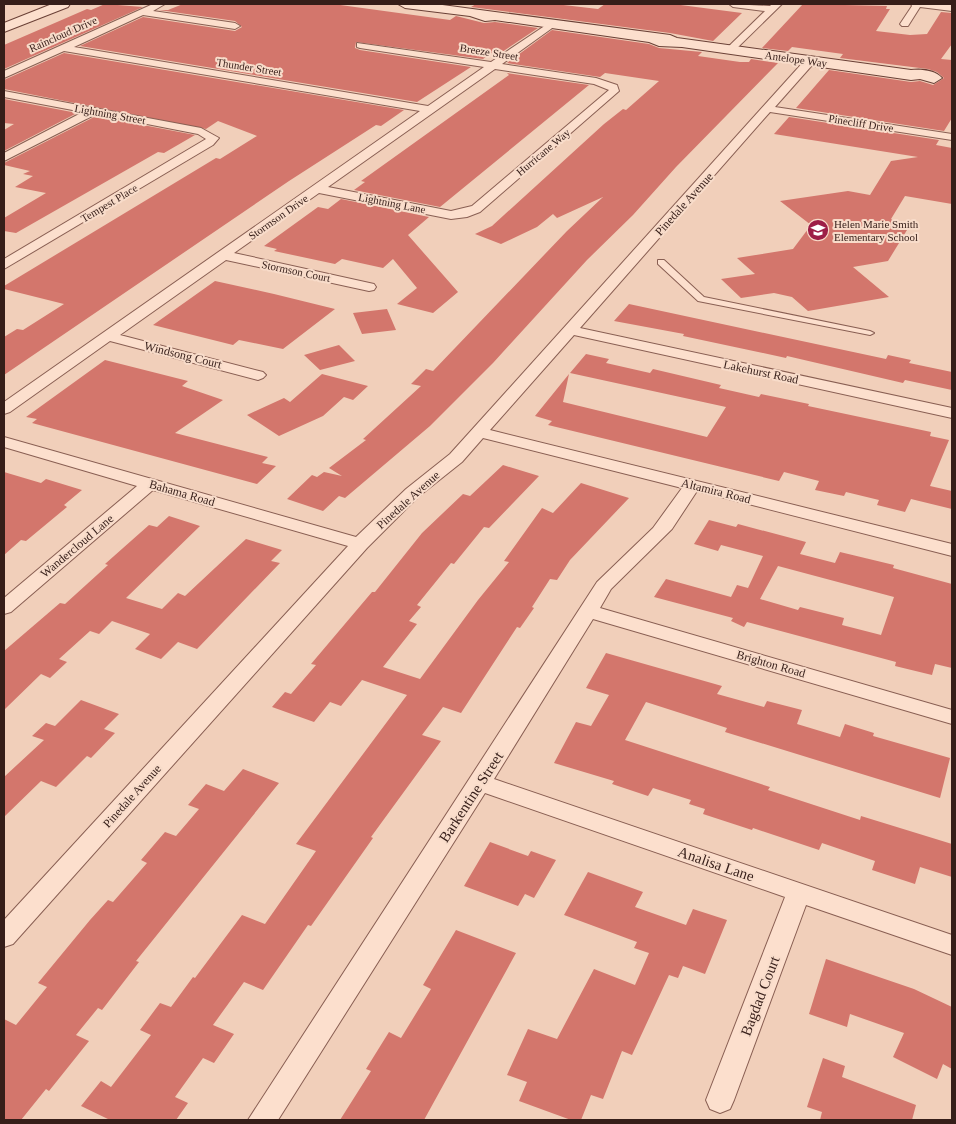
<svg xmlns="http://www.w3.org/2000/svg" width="956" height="1124" viewBox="0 0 956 1124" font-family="'Times New Roman',serif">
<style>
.building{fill:#d3766c;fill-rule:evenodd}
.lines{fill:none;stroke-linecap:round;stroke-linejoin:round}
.lane-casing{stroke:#895f53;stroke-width:2}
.street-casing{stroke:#895f53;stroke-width:2}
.secondary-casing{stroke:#6a4036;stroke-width:2}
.lane{fill:#fcdfcd;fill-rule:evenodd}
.street{fill:#fcdfcd;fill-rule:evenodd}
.secondary{fill:#fcdfcd;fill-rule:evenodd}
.labels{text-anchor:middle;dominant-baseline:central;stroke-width:4;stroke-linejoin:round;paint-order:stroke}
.far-street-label{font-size:11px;fill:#361e19;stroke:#f8dcca}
.far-poi-label{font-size:11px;fill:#361e19;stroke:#f8dcca;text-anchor:start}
.street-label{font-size:12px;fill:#361e19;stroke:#f8dcca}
.near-street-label{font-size:15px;fill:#361e19;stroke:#f8dcca}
</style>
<rect width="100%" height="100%" fill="#f1cfba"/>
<path class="building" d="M105 4 143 7 4 69V45L87 9 91 10Z
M183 4H333L450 20 456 16 484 23 495 22 538 28 496 56 493 52 483 59 356 42 355 48 360 50 471 67 417 102 80 46 143 17 235 31 242 27 235 21 159 10H168Z
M476 4H555L598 9 605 4H673L742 13 713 41 670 33 471 7Z
M803 4 887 6 886 9H890L876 31 910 35 927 34 941 12 952 13V44L941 59 952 60V118L944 131 796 108 829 70 911 82 920 81 933 85 944 78 937 72 928 69 840 58 843 54 792 47 788 51 762 48Z
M552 30 649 44 659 48 702 52 698 56 740 62H749L751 59 778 63 676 167 633 215 587 260 493 363 430 426 345 498 339 496 323 511 287 499 312 475 317 477 324 472 342 476 329 468 366 440 363 439 421 386 411 384 426 369 433 371 567 231 603 197 557 218 553 214 537 227 501 244 475 234 492 226 604 124 623 109 626 110 659 81 605 73 600 77 507 63Z
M64 53 404 110 381 126 376 125 289 181 4 375V337L17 329 23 330 64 304 4 289V286L216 158 220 159 257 136 218 121 206 129 4 89V80Z
M507 73 589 85 440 207 354 190 365 182 361 181 509 75Z
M4 99 77 113 4 151V130L14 124 4 123Z
M96 116 195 135 164 153 158 152 16 233 4 231V218L46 193 15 187 33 176 23 174 30 171 4 165V163Z
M789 117 939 140 936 145 952 148V204L905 196 891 219 907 230 888 261 853 267 889 297 808 311 792 297 774 293 741 298 721 279 755 274 737 258 793 249 811 225 780 201 848 191 870 195 891 161 918 157 774 134Z
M341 199 429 217 408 235 458 292 433 313 397 304 417 288 393 259 383 268 342 259 335 264 274 251 277 249 264 246 318 207 328 209Z
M215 281 274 294 335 309 283 349 239 340 233 345 153 325Z
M629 304 886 359 888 355 911 360 909 363 952 372V390L905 380 903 383 787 356 786 358 683 336 684 334 614 321Z
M387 309 396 330 362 334 353 313Z
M339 345 355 361 320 370 304 355Z
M586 354 609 359 606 363 650 373 653 369 721 385 719 388 759 397 761 394 809 404 808 406 931 432 930 436 949 440 930 486 952 491V509L911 499 905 512 877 505 879 500 846 492 844 496 815 490 819 481 784 472 779 481 548 425 552 421 535 416 569 374 563 402 707 437 726 407 570 373Z
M105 360 188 381 182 386 223 400 175 433 268 457 262 463 276 466 257 484 32 423 37 419 26 417Z
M322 374 368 386 353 400 344 397 323 416 279 436 247 415 284 398 290 402Z
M503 465 539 476 489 528 484 527 454 564 451 563 417 605 421 607 409 621 417 624 383 667 420 679 478 600 509 562 504 561 542 508 553 513 581 483 629 498 570 560 557 580 550 579 532 607 534 608 520 628 517 627 461 713 443 707 422 735 441 741 371 837 373 838 311 926 308 925 263 990 244 982 213 1025 234 1034 214 1063 203 1058 175 1097 188 1103 176 1120H110L81 1106 101 1081 111 1087 151 1035 140 1030 160 1003 171 1007 193 977 195 978 242 915 265 924 316 851 296 844 407 695 362 680 341 706 330 702 314 722 272 707 285 692 291 694 316 665 311 664 372 592H375L422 533 463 494 470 496Z
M4 472 41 483 46 479 82 490 64 505 67 507 26 541 21 540 4 555Z
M169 516 200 526 126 598 162 609 178 593 185 596 246 539 282 550 271 561 280 563 197 649 178 642 161 659 135 649 150 634 112 621 99 634 90 631 59 659 67 662 50 678 41 674 4 710V651L60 603 65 604 108 565 105 564 149 525 157 527Z
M709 520 736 527 738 524 806 542 800 554 835 563 840 552 894 565 893 568 952 584V668L935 664 932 675 895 666 896 662 747 622 744 627 731 621 733 618 654 597 666 579 731 597 737 585 748 588 763 556 721 545 718 551 694 544ZM778 566 894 597 881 635 842 625 844 618 800 607 798 610 760 599Z
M606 653 722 686 717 694 764 707 767 701 802 710 797 724 840 737 845 724 874 733 873 736 950 758 940 798 725 732 727 728 646 702 625 740 770 787 768 790 860 820 861 816 952 844V877L920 867 915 884 872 870 875 861 822 843 819 850 753 828 752 830 703 814 705 809 689 804 691 800 653 788 648 796 612 784 614 781 554 763 576 722 591 726 609 695 586 688Z
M81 700 119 714 104 729 115 733 91 758 87 756 56 787 41 781 4 817V777L44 740 32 736 46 723 55 726Z
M243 769 279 783 136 961 139 962 102 1010 98 1008 76 1035 89 1041 49 1091 46 1089 21 1120H4V1019L16 1025 47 987 38 983 90 920 108 900 113 902 147 863 141 860 165 832 176 836 199 809 188 805 206 784 224 791Z
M490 842 528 856 531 851 556 860 534 898 525 894 518 906 464 886Z
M588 872 643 892 635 907 686 925 693 909 727 920 705 974 683 966 678 978 669 975 632 1055 622 1051 603 1099 591 1095 581 1120H571L519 1101 527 1082 507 1075 528 1029 557 1039 594 969 635 985 649 953 634 948 637 942 564 915Z
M456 930 516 953 424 1120H340L371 1071 366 1069 389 1032 401 1038 431 989 423 985Z
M826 959 914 989 952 1007V1069L943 1064 937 1079 893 1057 904 1033 850 1014 847 1027 809 1014Z
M823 1058 845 1066 842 1077 916 1105 912 1120H820L822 1112 807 1107Z"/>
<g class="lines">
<g class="lane-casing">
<path id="lane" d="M658 260H664L704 297 870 331 874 333 870 335 698 301 658 264Z"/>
</g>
<g class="street-casing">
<path id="street" d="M153 4H165L153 11 235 23 240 26 235 29 143 15 74 47 428 106 484 67 360 48 357 47V43L491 62 552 21 557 24 555 26 502 64 596 78 617 85 619 91 480 212 467 217 451 219 319 193 234 253 374 284 376 287 374 290 369 291 226 260 120 335 263 372 266 375 263 378 258 380 110 341 10 412 4 414V402L420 111 64 51 4 78V71ZM495 69 594 84 609 90 472 206 451 211 328 187Z
M729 4 770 6 772 4H782L734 51H728V47L765 11 733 7Z
M911 4 952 5V11L920 7 908 26H902L900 24 912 6Z
M810 58 814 59V63L775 107 952 134V140L770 112 580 328 952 408V418L574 335 490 430 952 544V556L697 491 672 529 611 589 600 608 952 710V724L593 619 494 779 952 935V955L806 905 734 1100 730 1109 720 1113 710 1109 706 1100 785 897 485 793 278 1120H248L597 582 653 528 682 488 483 438 462 462 418 497 367 548 13 944 4 947V920L348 546 153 490 11 612 4 614V598L137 486 4 447V437L356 537 406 489 450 454 806 59Z
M4 91 201 128 219 138 213 145 4 269V259L206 139 198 134 96 114 4 161V153L83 112 4 97Z"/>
</g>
<g class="secondary-casing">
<path id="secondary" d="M52 4H70L68 7 4 32V23Z
M398 4H435L670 35 677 38 911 70C921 69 935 70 942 78L934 83 920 79 911 80 682 47 659 46 649 42 495 20 485 21 470 16 405 8Z"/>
</g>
<use href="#lane" class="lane"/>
<use href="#street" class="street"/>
<use href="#secondary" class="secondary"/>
</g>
<defs>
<g id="school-disc" transform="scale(1.125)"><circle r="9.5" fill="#9d1e47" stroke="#f8dcca"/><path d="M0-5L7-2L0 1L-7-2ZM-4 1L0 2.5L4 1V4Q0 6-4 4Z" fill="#fff"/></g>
</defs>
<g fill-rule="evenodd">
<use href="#school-disc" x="818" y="230"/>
</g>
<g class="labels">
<g class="far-street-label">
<text transform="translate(63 34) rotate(-24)">Raincloud Drive</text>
<text transform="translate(489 52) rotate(9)">Breeze Street</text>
<text transform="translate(796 59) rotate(8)">Antelope Way</text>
<text transform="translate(249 67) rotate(9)">Thunder Street</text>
<text transform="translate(110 114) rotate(10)">Lightning Street</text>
<text transform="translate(861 123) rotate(9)">Pinecliff Drive</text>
<text transform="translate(543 152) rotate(-40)">Hurricane Way</text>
<text transform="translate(109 203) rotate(-31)">Tempest Place</text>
<text transform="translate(392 203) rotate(11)">Lightning Lane</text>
<text transform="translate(278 217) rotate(-35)">Stormson Drive</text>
<text transform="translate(296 271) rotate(12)">Stormson Court</text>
</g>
<g class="far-poi-label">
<text x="834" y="224">Helen Marie Smith<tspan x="834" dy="13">Elementary School</tspan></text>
</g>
<g class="street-label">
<text transform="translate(684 204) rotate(-48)">Pinedale Avenue</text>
<text transform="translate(183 355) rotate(14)">Windsong Court</text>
<text transform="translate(761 372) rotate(12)">Lakehurst Road</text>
<text transform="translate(716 491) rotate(14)">Altamira Road</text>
<text transform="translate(182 493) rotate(16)">Bahama Road</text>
<text transform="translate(408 500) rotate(-42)">Pinedale Avenue</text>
<text transform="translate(77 546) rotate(-40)">Wandercloud Lane</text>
<text transform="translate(771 664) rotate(16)">Brighton Road</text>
<text transform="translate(132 796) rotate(-48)">Pinedale Avenue</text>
</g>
<g class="near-street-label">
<text transform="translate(471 797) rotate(-57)">Barkentine Street</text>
<text transform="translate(716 864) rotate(19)">Analisa Lane</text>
<text transform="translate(760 996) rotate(-69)">Bagdad Court</text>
</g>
</g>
<rect width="956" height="1124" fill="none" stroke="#361e19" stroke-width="10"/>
</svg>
